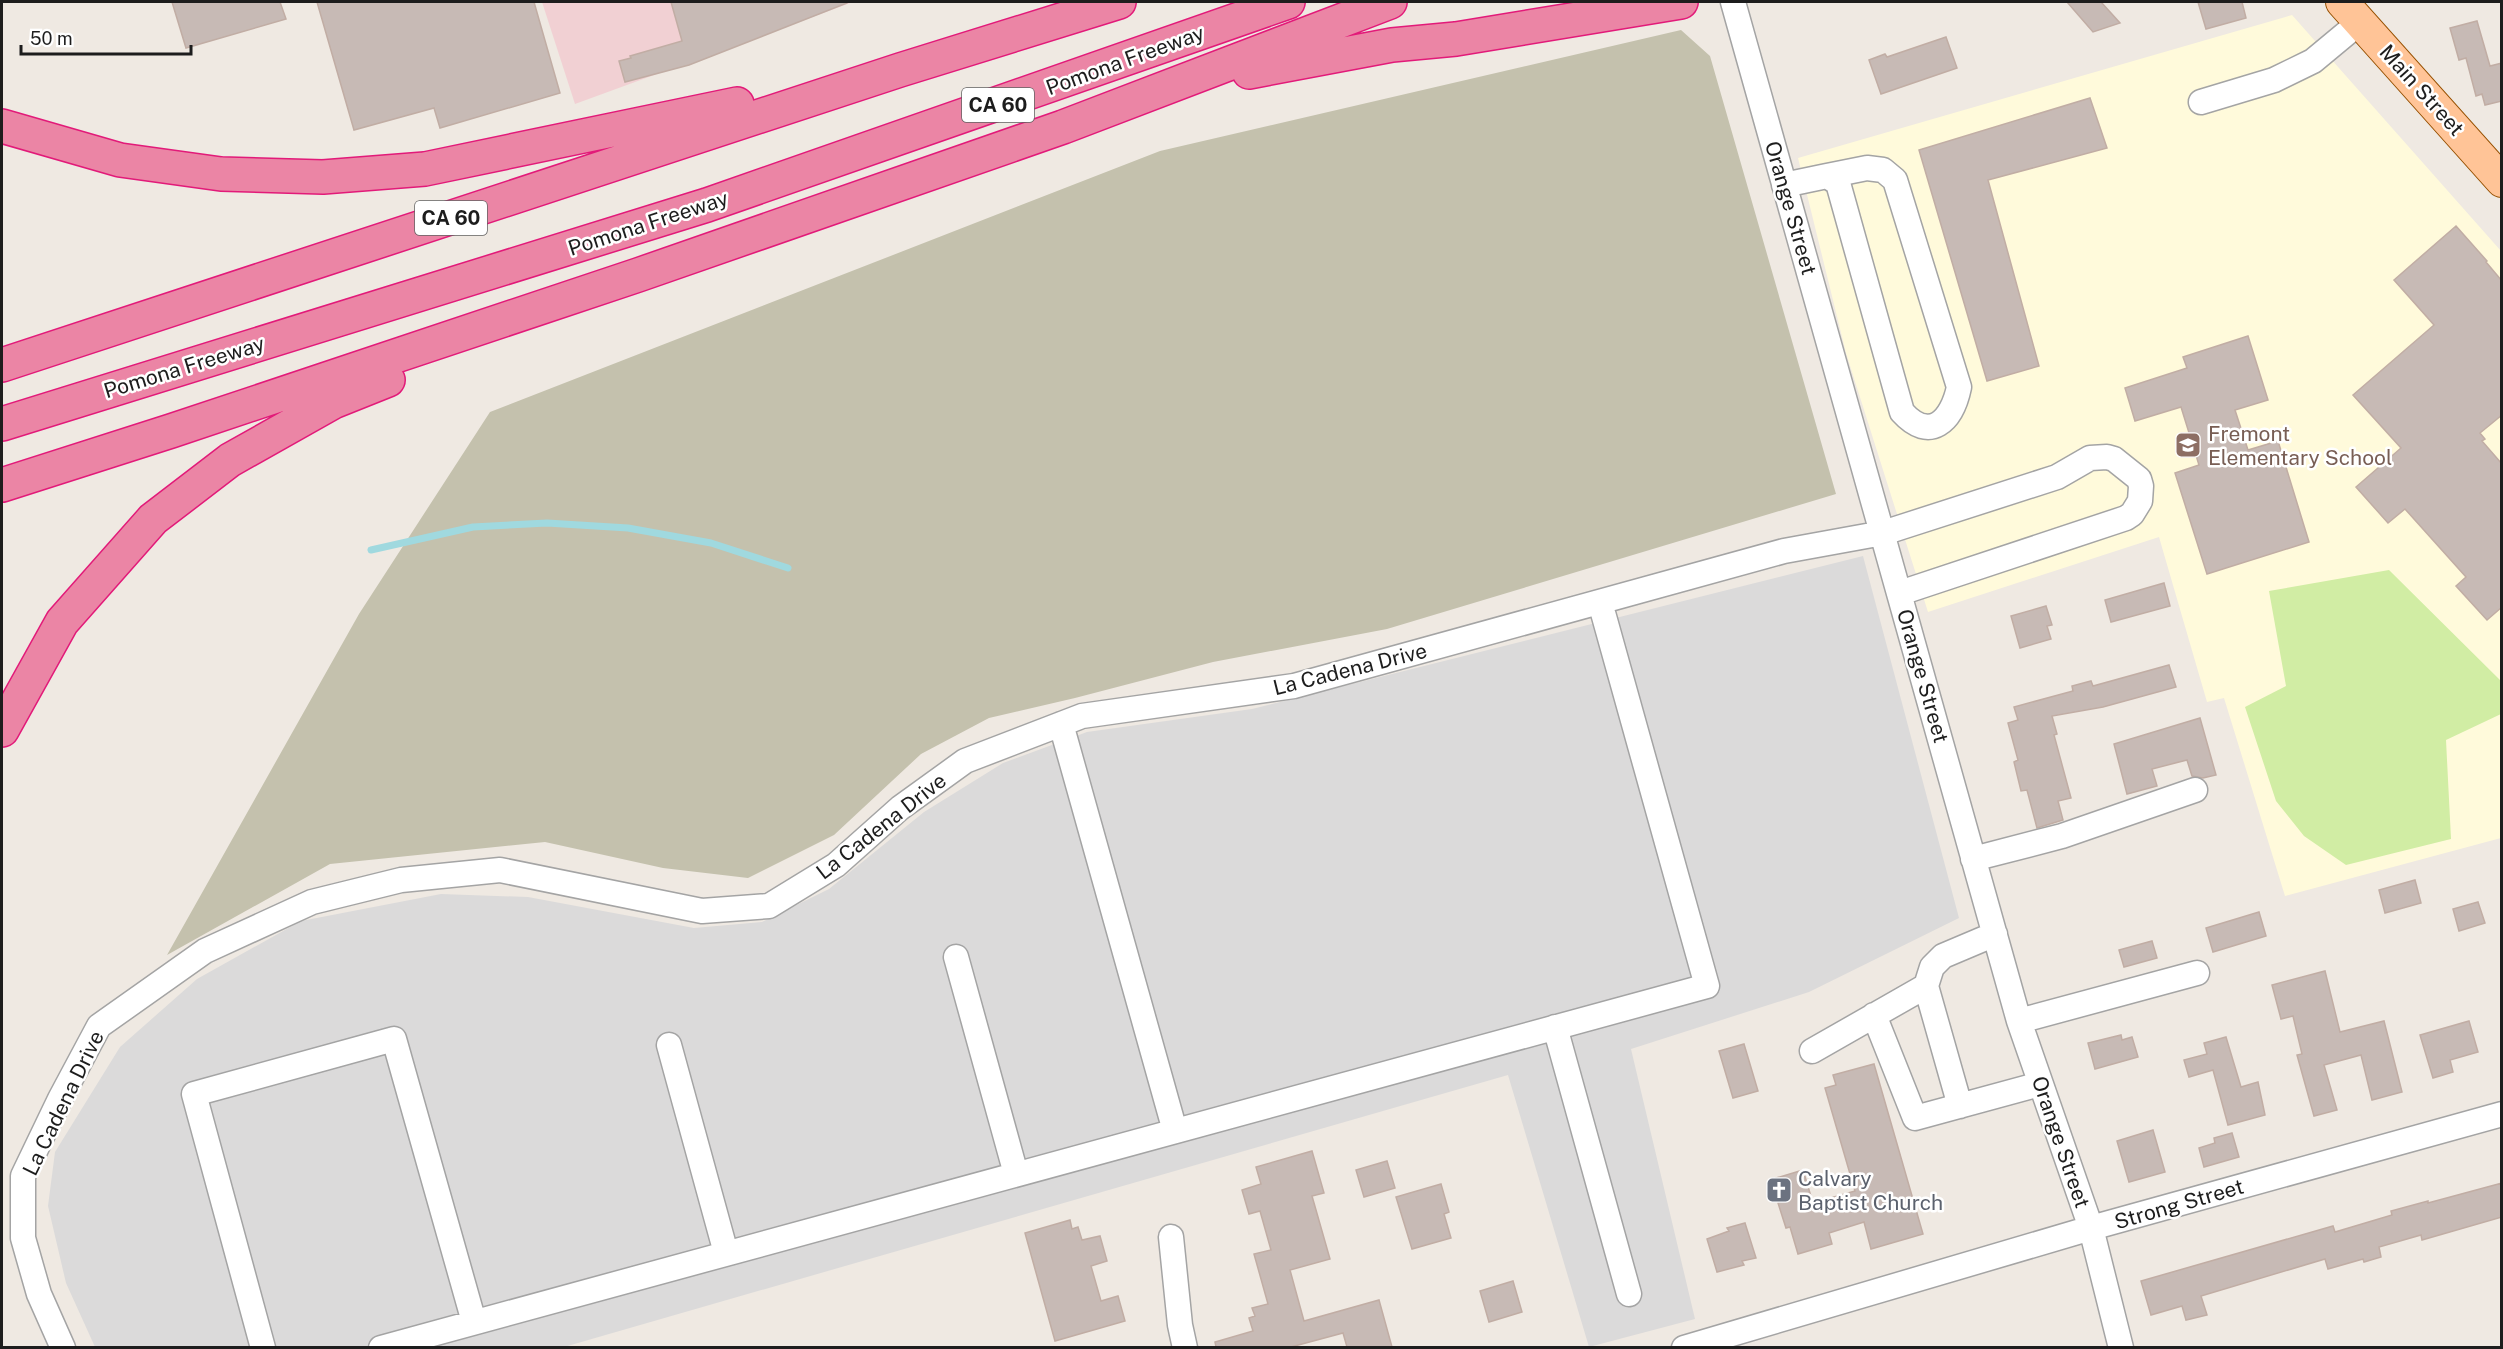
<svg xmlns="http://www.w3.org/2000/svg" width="2503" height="1349" viewBox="0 0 2503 1349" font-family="'Public Sans',sans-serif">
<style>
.residential{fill:#dbdada}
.commercial{fill:#f1d0d3}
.education{fill:#fffadb}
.construction{fill:#c4c1ad}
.grass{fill:#d1eda4}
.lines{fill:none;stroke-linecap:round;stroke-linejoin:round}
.stream{stroke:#a0d9df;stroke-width:7}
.building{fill:#c7bab5;stroke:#c1ada4;stroke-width:1.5}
.minor-casing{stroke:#a4a4a4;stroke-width:27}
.major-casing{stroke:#965000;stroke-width:34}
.highway-casing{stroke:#e21a79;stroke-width:36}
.minor{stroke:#fff;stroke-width:24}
.major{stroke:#ffc497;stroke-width:32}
.highway{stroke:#eb85a5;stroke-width:33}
.labels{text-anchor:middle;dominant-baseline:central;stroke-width:5;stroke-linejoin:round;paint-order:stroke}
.shield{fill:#fff;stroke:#616161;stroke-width:1.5}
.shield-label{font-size:20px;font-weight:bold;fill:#1d1d1d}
.street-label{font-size:21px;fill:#1d1d1d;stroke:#fff}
.education-label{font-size:21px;fill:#785e54;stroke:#fff;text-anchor:start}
.worship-label{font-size:21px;fill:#5b616d;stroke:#fff;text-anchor:start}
</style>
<rect width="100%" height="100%" fill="#efe9e2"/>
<path class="residential" d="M1863 556 1959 918 1809 992 1631 1049 1695 1319 1589 1347 1508 1075 564 1347H95L66 1283 48 1206 55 1152 120 1047 197 979 301 921 441 894 528 897 694 928 762 922 829 889 924 812 1003 763 1087 732 1252 709Z"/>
<path class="commercial" d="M542 2H853L575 104Z"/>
<path class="education" d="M2292 15 2501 251V838L2285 896 2224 698 2207 702 2159 537 1928 612 1846 353 1798 158Z"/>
<path class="construction" d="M1681 30 1710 56 1836 494 1387 629 1213 662 1075 698 989 718 921 754 834 835 748 878 663 868 545 842 330 864 167 955 359 614 490 412 1160 151Z"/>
<path class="grass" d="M2389 570 2501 681V714L2446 740 2451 839 2346 865 2304 836 2276 801 2245 707 2286 686 2269 591Z"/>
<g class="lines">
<path class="stream" d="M371 550 473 527 547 523 628 528 711 543 788 568"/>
</g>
<path class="building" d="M172 2H280L286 19 186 48Z
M317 2H534L560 93 440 128 434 108 354 130Z
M671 2H847V3L689 65 625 82 619 61 631 58 630 56 682 41Z
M2067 2H2101L2120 23 2093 32Z
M2198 2H2242L2246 18 2206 29Z
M2477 21 2490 66 2502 63V101L2485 105 2482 94 2476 96 2466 58 2459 60 2450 28Z
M1946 37 1957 68 1881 94 1869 60 1885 54 1887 57Z
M2090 98 2107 148 1988 180 2039 366 1987 381 1919 150Z
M2456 226 2487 261 2486 262 2502 281V415L2480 433 2485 439 2482 441 2502 464V607L2487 620 2456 586 2466 577 2405 509 2388 523 2356 487 2401 448 2353 395 2434 325 2394 280Z
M2248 336 2268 400 2235 410 2248 450 2278 441 2309 542 2207 574 2175 473 2199 465 2181 407 2135 421 2125 388 2187 368 2183 357Z
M2164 583 2170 606 2111 622 2105 600Z
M2046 606 2052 625 2047 626 2051 639 2020 648 2011 616Z
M2169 665 2176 687 2103 707 2052 716 2057 734 2054 735 2071 798 2058 801 2063 820 2037 828 2027 790 2021 791 2014 762 2018 760 2008 723 2018 720 2014 707 2073 691 2072 686 2091 681 2093 686Z
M2200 718 2216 775 2203 778 2192 776 2187 760 2152 769 2157 786 2127 794 2114 744Z
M2415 880 2421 903 2385 913 2379 890Z
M2478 902 2485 923 2459 931 2453 909Z
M2259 912 2266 936 2213 952 2206 928Z
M2152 941 2157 958 2124 967 2119 950Z
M2325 971 2340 1032 2384 1021 2402 1092 2372 1100 2361 1055 2324 1065 2337 1110 2314 1116 2297 1055 2302 1054 2293 1016 2281 1019 2272 985Z
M2469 1021 2478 1052 2450 1060 2453 1072 2433 1078 2420 1035Z
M2121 1035 2122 1040 2132 1037 2138 1057 2095 1069 2088 1043Z
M2226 1037 2241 1087 2258 1082 2265 1115 2228 1125 2213 1070 2189 1077 2184 1060 2207 1054 2204 1043Z
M1744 1044 1758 1091 1733 1098 1719 1051Z
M1874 1064 1923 1234 1871 1249 1864 1222 1829 1233 1832 1244 1798 1254 1790 1227 1786 1228 1778 1203 1782 1201 1776 1178 1803 1170 1813 1203 1855 1191 1825 1088 1836 1085 1833 1075Z
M2153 1130 2165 1172 2129 1182 2117 1141Z
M2232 1133 2239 1157 2204 1167 2199 1148 2215 1143 2214 1138Z
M1312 1151 1324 1193 1312 1196 1330 1259 1290 1270 1304 1321 1379 1300 1392 1347H1347L1343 1333 1291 1347H1216L1215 1342 1253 1331 1249 1318 1255 1316 1252 1308 1268 1304 1254 1254 1271 1250 1260 1211 1249 1214 1242 1190 1261 1184 1256 1167Z
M1387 1161 1395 1188 1364 1197 1356 1170Z
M2502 1183V1217L2422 1240 2421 1235 2379 1247 2381 1257 2364 1262 2363 1259 2328 1269 2325 1259 2201 1296 2207 1315 2186 1320 2182 1306 2151 1315 2141 1281 2333 1226 2335 1232 2392 1215 2391 1211 2428 1201V1203Z
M1441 1184 1449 1212 1444 1214 1451 1238 1412 1249 1396 1197Z
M1070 1220 1072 1229 1078 1227 1082 1240 1100 1236 1107 1261 1091 1266 1101 1301 1118 1296 1125 1321 1055 1341 1025 1233Z
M1745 1223 1756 1258 1742 1261 1744 1265 1717 1272 1707 1239 1729 1231 1727 1228Z
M1513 1281 1522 1312 1489 1322 1480 1291Z"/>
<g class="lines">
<g class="minor-casing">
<path id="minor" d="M1733 2 2019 1021 2091 1228 2121 1348
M2201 102 2274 80 2313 61 2360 22
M1784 185 1827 176 1838 183 1902 412C1930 443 1952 421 1959 387L1895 180 1883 170 1867 168 1827 176
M1061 724 1175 1131
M1973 859 2062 836 2195 790
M956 957 1016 1174
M1926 986 1960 1106
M1874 1015 1915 1118 2040 1084
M2019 1021 2197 973
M1555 1027 1629 1294
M669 1045 726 1253
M1812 1051 1926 986 1932 967 1943 956 1995 934
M1171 1237 1180 1325 1185 1348
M63 1348 39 1294 23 1238V1176L60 1099 99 1026 205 951 312 902 401 880 500 870 702 911 769 906 836 865 900 808 965 761 1082 716 1294 686 1784 551 1883 533 2057 477 2090 458 2107 457 2114 459 2139 479 2141 486 2140 501 2132 514 2126 518 1900 593
M263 1348 194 1094 394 1039 474 1322
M381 1348 1707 986 1600 602
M1684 1348 2091 1228 2502 1114"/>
</g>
<g class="major-casing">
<path id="major" d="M2342 2 2502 181"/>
</g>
<g class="highway-casing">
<path id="highway" d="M1249 72 1392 45 1456 39 1681 2
M2 126 120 160 221 174 323 177 425 169 737 104
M2 365 900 70 1119 2
M2 424 707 205 1288 2
M2 485 171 431 638 275 1063 127 1390 2
M2 730 62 622 153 519 230 460 333 402 388 380"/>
</g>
<use href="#minor" class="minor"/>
<use href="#major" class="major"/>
<use href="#highway" class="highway"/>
</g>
<defs>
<g id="school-square" transform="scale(1.35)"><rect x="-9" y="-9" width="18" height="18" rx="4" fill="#8d6e63" stroke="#fff"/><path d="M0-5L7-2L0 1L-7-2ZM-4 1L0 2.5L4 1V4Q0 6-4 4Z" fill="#fff"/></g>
<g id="church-square" transform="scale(1.35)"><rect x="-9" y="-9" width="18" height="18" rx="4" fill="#6b7280" stroke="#fff"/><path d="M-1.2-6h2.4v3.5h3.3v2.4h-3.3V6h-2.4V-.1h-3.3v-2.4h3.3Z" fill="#fff"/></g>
</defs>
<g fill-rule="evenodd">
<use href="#school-square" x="2188" y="445"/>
<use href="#church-square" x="1779" y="1190"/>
</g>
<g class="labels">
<g class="shield">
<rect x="962" y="88" width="72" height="34" rx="4.5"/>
<rect x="415" y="201" width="72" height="34" rx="4.5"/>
</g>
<g class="shield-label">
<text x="998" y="105">CA 60</text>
<text x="451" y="218">CA 60</text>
</g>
<g class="street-label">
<text transform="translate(1125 60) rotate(-20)">Pomona Freeway</text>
<text transform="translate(2422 90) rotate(48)">Main Street</text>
<text transform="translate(1791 208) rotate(74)">Orange Street</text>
<text transform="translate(648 223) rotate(-18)">Pomona Freeway</text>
<text transform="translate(184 367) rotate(-17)">Pomona Freeway</text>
<text transform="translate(1350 669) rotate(-14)">La Cadena Drive</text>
<text transform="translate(1923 676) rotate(74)">Orange Street</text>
<text transform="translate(881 826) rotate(-38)">La Cadena Drive</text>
<text transform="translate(63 1103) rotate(-64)">La Cadena Drive</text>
<text transform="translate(2061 1142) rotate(71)">Orange Street</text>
<text transform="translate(2179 1204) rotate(-16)">Strong Street</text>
</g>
<g class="education-label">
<text x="2208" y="433">Fremont<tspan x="2208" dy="24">Elementary School</tspan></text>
</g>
<g class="worship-label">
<text x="1798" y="1178">Calvary<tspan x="1798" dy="24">Baptist Church</tspan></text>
</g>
</g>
<rect width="2503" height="1349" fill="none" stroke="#1d1d1d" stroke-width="6"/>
<path d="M21 45v9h170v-9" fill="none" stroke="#1d1d1d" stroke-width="3"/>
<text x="30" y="45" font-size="18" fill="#1d1d1d" stroke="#ffffff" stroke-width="4.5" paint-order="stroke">50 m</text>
</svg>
